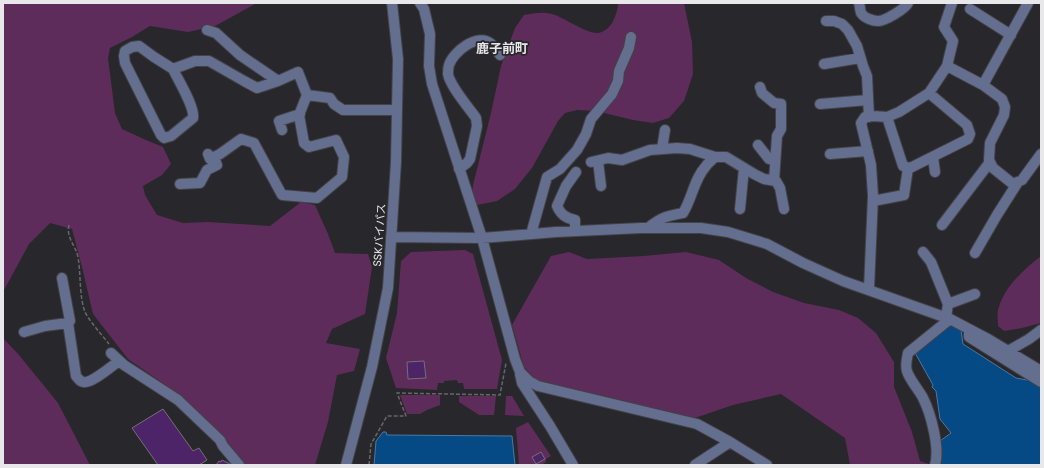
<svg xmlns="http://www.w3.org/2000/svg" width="1044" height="468" viewBox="0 0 1044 468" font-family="Poppins,'Noto Sans JP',sans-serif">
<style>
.green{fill:#5e2c5a}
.water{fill:#064a85;stroke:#4a79a3}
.building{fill:#4d2467;stroke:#737075}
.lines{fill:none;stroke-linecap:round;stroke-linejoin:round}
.minor-casing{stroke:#434246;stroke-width:12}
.path{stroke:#68676a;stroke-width:1.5;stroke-dasharray:4 2;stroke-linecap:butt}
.minor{stroke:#646e8f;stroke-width:10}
.labels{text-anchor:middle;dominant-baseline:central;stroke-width:3.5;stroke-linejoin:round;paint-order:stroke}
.street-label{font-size:11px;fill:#e8e8ea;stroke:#28272b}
.quarter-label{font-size:13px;font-weight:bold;fill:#e8e8ea;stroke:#28272b}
</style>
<rect width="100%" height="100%" fill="#28272b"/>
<path class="green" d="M3 3H257L215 26 188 32 150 26 132 37 110 48 108 58 115 113 122 129 146 140 163 147 171 164 162 175 143 186 145 195 157 215 183 223 208 222 270 226 301 202 315 205 328 234 335 253 368 254 372 267 365 314 332 329 326 343 360 349 354 371 337 375 328 422 315 465H244L229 447 174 391 128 359 93 314 82 267 72 229 50 223 29 244 3 292Z
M618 3H684L692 42 693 74 684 101 669 118 653 123 633 120 596 111 577 110 565 113 558 121 532 168 515 189 497 201 477 205 471 202 473 185 491 113 501 66 515 28 524 15C534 13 545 11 555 15 566 19 586 33 597 33 604 33 611 26 613 21 616 15 618 9 618 3Z
M465 250 473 254 502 360 497 389H464L463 383H458L457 380 444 381V383H438L437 390 396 388 386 358 397 313 401 261 411 252Z
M569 252 587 259 644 256 686 252 719 260 746 278 773 292 804 303 839 310 858 318 876 333 894 362V387L912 432 920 461 932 465H850L845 438 781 394 733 405 695 418 679 416 554 387 534 378 524 367 512 325 551 256Z
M1041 256V323L1022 328 1004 331 998 326C998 321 997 315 998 310 1004 287 1023 270 1041 256Z
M3 338 19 355 58 403 90 465H3Z
M400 395H440V405L427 410 420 414H407Z
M459 396H496L494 415H479L459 402Z
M506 396H512L524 416 505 415Z
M528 422 551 456 546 459V462L541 465H519L516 428Z"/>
<path class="water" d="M950 324 961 330 963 344 1016 378 1027 380 1030 379 1041 387V465H939L940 441 951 433 940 419 936 391 932 387 933 385 914 351Z
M383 432H386L387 435 512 436 515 465H374L376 441Z"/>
<path class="building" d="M424 361 426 378 408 379 407 362Z
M163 409 193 451 199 448 207 460 199 465H158L132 428Z
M541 452 545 459 536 464 532 457Z
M222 460 232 465H216L219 461 221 462Z"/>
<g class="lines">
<g class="minor-casing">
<path id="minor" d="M420 3 424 9 430 34 429 66 432 84 482 238 515 359 520 372 529 381 538 386 697 424 730 442 767 465
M859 3C860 6 860 10 861 13 864 18 873 21 878 21 885 21 905 9 908 3
M970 9 1011 35
M826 21H834L842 24 848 30 857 46 863 66 867 76 869 117
M207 30 216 33 240 55 278 81
M824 64 860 58
M947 66 983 85 1002 99 1005 107 1004 115 990 143 989 160 993 168 1013 184 1022 180 1041 154
M173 69C178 80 195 107 193 118L171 136 164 138 161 135 125 63 124 56 125 51 132 47 139 46 154 57 173 69 195 61H209L244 81 257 88 278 81 298 72 307 95 330 98 334 104 343 110H397
M983 85 1028 3
M760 87 762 93 774 103 781 104V129L777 136 774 181
M820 104 868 100
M887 117 903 166 910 168 968 139 970 134 967 125 929 93
M282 130 279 121 300 114
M758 145 769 159
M662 149 665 130
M208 154 210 159 220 154 241 139 254 143 282 195 317 198 342 177 344 157 336 140 309 147 304 143 299 115 307 95
M830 154 868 151
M933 157 935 172
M598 161 601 186
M591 162 608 158 622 160 650 150 677 148 690 149 715 157
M459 169 467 163 470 159 477 126 476 118C469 108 450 86 448 74 448 71 448 68 449 65 453 52 477 33 490 43 494 45 497 51 500 55
M180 184 200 183 207 170 217 165 214 157
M873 201 904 195 908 168
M740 209 744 168
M942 225 990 162
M648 228C661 217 667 216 683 213 692 199 694 179 706 166 708 163 712 160 715 157H726L754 174 764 179 776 181 780 188 784 209
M575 231V220C566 218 561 215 557 206L566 186 576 172
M531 234 547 177 560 169 577 150 586 134 591 119 612 94 618 81 619 71 629 48 631 37
M391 237 482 238 556 232 641 228H701L728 232 767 244 803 263 843 281 950 319 988 339 1041 371
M923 252 931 262 948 304 946 318
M975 253 997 215 1018 182
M869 289 873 196 871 165 861 123 865 117 873 116 887 117 899 112 929 93 947 66 953 41 944 27 952 3
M948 304 975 294
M68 323 76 376C78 378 79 381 83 382 91 384 112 366 119 361
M969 329V337L1041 382
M24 332 45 326 68 323 70 321 62 278
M1008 351 1029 339 1041 330
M111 353 124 365 178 400 220 440 223 446 239 465
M520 374 522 383 550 426 573 465
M346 465 372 367 388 288 396 162 398 59 392 3
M695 465 730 442
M935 465C940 448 931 414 923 398 919 390 909 379 907 371 905 366 907 358 908 353L950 319"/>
</g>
<path class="path" d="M69 225C66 238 75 244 78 257 81 274 79 296 85 312 90 322 102 335 109 344
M369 465 371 444 387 416H406L397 393 500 395 506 363"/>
<use href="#minor" class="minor"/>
</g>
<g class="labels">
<g class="street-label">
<text transform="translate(379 235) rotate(-86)">SSKバイパス</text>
</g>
<g class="quarter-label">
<text x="502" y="48">鹿子前町</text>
</g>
</g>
<rect width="1044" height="468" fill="none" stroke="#e8e8ea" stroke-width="8"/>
</svg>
